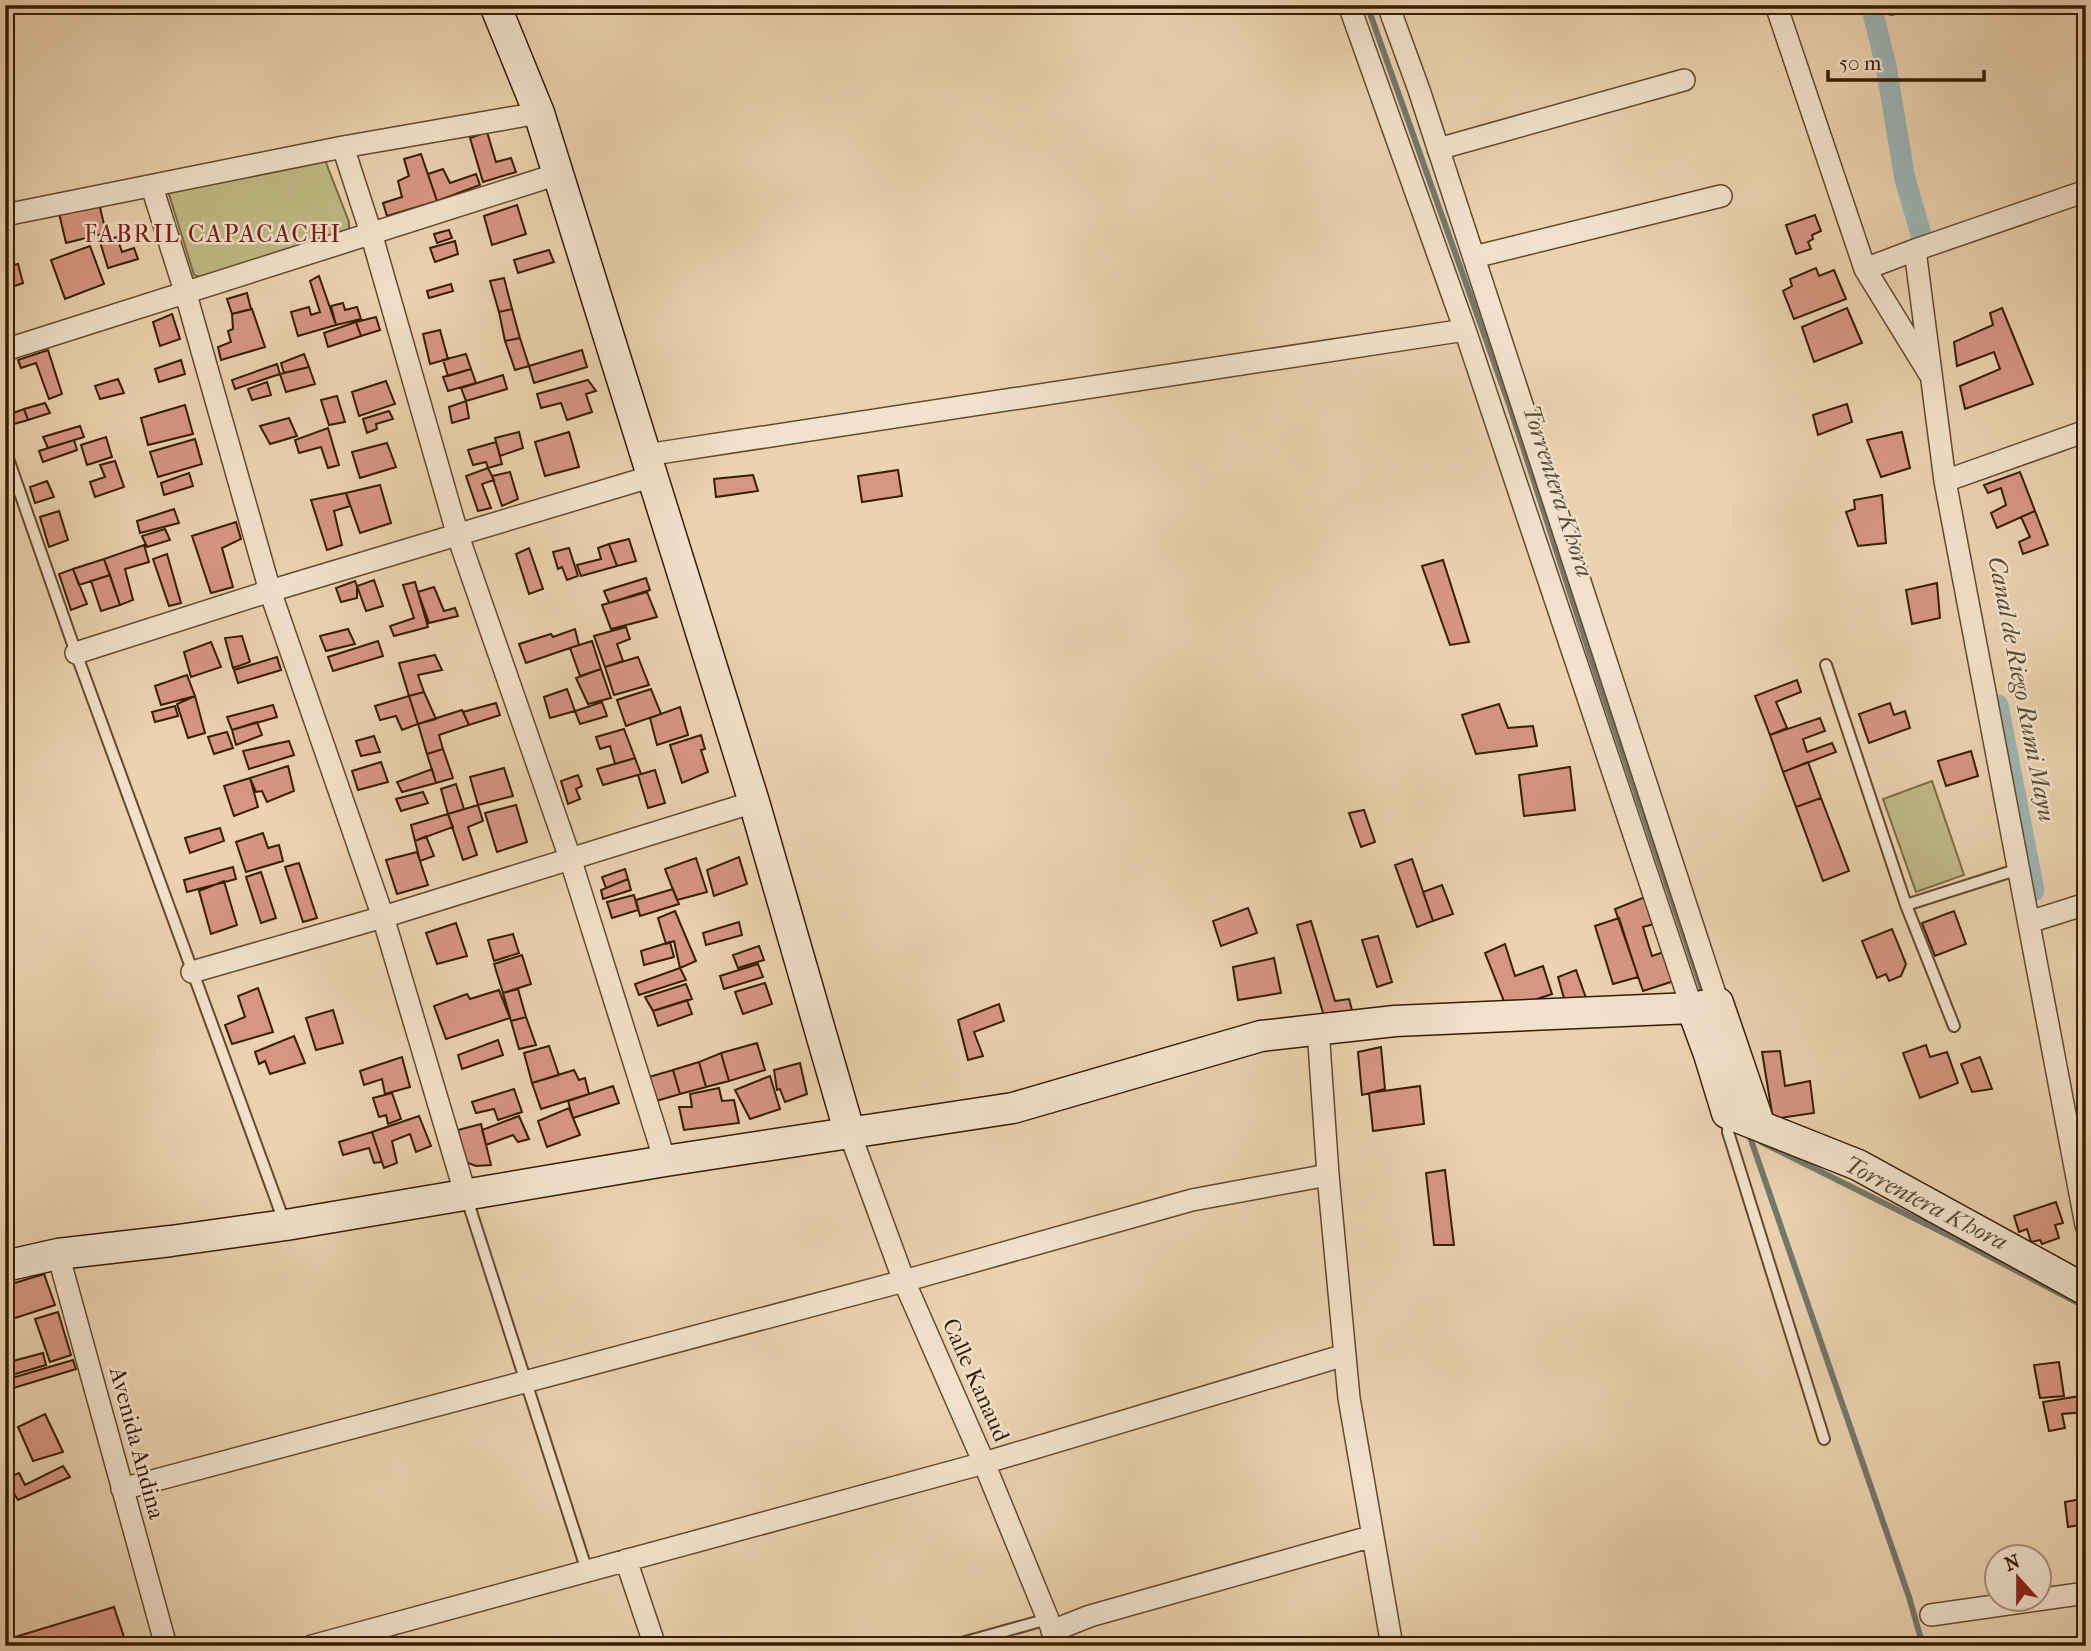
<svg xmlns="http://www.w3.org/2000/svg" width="2091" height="1651" viewBox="0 0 2091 1651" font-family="'IM FELL French Canon',serif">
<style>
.green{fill:#bfba86;stroke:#7b6c43;stroke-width:2}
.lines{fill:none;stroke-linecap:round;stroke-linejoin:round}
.stream{stroke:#74786d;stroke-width:6}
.canal{stroke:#9cb5b5;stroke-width:21}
.building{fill:#d79683;stroke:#371d00;stroke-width:2}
.lane-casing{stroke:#644a2c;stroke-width:14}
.street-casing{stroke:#644a2c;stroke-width:24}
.secondary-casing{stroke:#371d00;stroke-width:33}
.lane{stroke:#f2e2cc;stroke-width:10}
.street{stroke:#f2e2cc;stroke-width:21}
.secondary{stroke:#f2e2cc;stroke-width:30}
.labels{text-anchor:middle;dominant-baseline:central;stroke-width:5;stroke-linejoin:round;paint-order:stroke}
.street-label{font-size:23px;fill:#371d00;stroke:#f2e2cc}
.neighbourhood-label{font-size:24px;letter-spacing:2px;fill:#7a1f14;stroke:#f2e2cc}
.water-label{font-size:24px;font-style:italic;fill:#554b36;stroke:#f2e2cc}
</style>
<rect width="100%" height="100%" fill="#ebd2b0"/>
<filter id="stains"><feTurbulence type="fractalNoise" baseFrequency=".00286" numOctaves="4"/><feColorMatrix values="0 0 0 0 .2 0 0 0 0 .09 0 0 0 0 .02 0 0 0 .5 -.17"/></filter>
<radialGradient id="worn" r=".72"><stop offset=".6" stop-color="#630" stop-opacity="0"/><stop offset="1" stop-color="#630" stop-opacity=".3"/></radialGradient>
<path class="green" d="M323 155 349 222V232L205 279 194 275 167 188Z
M1932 781 1964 875 1916 892 1883 799Z"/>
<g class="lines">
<path class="stream" d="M1367 5 1510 407 1594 667 1703 992
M1750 1137 1909 1597 1923 1646
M1761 1142 1954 1238 2086 1307"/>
<path class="canal" d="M1871 5 1886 66 1905 179 1921 234
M1998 705 2034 891"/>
</g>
<path class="building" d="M1781 5H1813L1785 16Z
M487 132 496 162 511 158 516 172 483 182 470 138Z
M421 154 437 201 387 216 383 203 402 197 398 181 409 176 404 159Z
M443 169 450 183 476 174 480 185 437 201 428 174Z
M99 203 106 233 66 243 59 213Z
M517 205 526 234 492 245 484 216Z
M1815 215 1821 231 1812 235 1813 239 1808 242 1811 249 1796 254 1786 225Z
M449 230 452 238 437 243 434 234Z
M117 237 122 252 134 248 138 259 108 268 100 242Z
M455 241 458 254 435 262 430 248Z
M90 246 104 284 65 299 51 260Z
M549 250 554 262 518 273 514 260Z
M18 264 23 283 12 287 6 267Z
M1816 268 1819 276 1834 270 1846 299 1794 319 1783 291 1792 286 1790 279Z
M319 276 336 325 298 336 291 312 309 307 311 315 320 312 310 281Z
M504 278 512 309 499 312 490 281Z
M451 284 453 291 429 298 427 291Z
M247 293 251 309 232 314 227 299Z
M343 303 345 310 357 307 361 319 336 325 331 306Z
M1847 308 1862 343 1814 362 1802 327Z
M2002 308 2033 384 1965 409 1960 386 2000 369 1994 352 1957 366 1954 342 1993 325 1990 313Z
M252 309 265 347 221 360 218 347 231 342 228 331 233 329 232 314Z
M512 309 520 338 505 341 499 312Z
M172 314 180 339 160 346 153 322Z
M376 317 380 330 361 336 356 322Z
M356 322 361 336 328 347 324 333Z
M440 330 448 359 430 364 423 334Z
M520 338 529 366 515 370 505 341Z
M48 350 62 394 49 399 36 363 21 368 18 360Z
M582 350 587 367 534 383 529 366Z
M304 354 309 367 284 373 281 363Z
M466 354 471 369 448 376 443 360Z
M181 360 185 374 159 382 155 369Z
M277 364 280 374 235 389 232 380Z
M309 367 315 384 286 392 280 374Z
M471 369 476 383 448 391 443 377Z
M503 375 507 389 466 401 461 388Z
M118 379 124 393 100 399 95 386Z
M588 380 596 391 586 394 592 412 567 420 561 403 541 408 537 394Z
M386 381 395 404 359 416 352 392Z
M267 382 271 395 252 400 248 389Z
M337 396 345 422 329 425 321 400Z
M466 401 469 418 452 423 449 407Z
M45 403 50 413 28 420 24 409Z
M1847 404 1852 422 1818 435 1813 415Z
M185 405 193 434 148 445 141 418Z
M24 409 28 420 7 426 5 416Z
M389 411 393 419 376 424 377 429 367 433 363 419Z
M289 418 297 436 270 444 260 426Z
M80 426 84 437 48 448 43 437Z
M328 428 339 465 328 468 321 447 299 453 295 440Z
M519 432 523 448 500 456 495 438Z
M569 432 579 467 545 476 535 442Z
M1902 432 1910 468 1881 477 1867 440Z
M106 437 112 457 87 465 81 445Z
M195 439 202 464 158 477 150 452Z
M74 440 77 450 43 462 39 451Z
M496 442 502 464 488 468 486 462 473 465 468 450Z
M387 443 396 467 360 478 352 452Z
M115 461 124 487 95 497 90 482 105 477 100 465Z
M488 468 494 480 482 484 491 508 478 511 466 476Z
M898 470 902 496 862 502 858 476Z
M510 472 518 499 502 506 492 476Z
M2020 472 2035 511 1997 528 1991 513 2006 505 2001 488 1988 493 1984 485Z
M189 473 193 486 164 495 161 483Z
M753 475 758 491 716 497 714 479Z
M47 481 54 497 35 503 30 487Z
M380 485 391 523 360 533 346 493Z
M346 493 350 506 334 511 342 545 327 550 311 500Z
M1882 495 1886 543 1858 546 1846 512 1855 509 1854 500Z
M174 509 179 523 140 533 137 521Z
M59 511 68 540 49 547 40 517Z
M2035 511 2048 545 2023 554 2019 542 2030 537 2021 517Z
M236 522 241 539 222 548 233 587 211 593 192 536Z
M165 529 170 540 147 547 142 536Z
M629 539 636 561 617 566 609 544Z
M609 544 617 566 581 576 577 565 601 559 598 548Z
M144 545 149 562 125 569 133 600 120 605 104 559Z
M529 548 543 589 529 594 516 554Z
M569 548 578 576 567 580 562 567 558 569 553 552Z
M167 554 181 603 169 606 153 559Z
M104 559 110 575 79 585 73 569Z
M1443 560 1469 642 1450 645 1422 566Z
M73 569 87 604 71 610 59 574Z
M110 575 120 605 101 611 91 581Z
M646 578 650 590 609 603 604 591Z
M374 580 383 606 366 611 357 586Z
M355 581 357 586V598L341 602 336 588Z
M415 582 428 627 394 636 390 626 414 618 403 585Z
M1937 583 1940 618 1912 624 1906 590Z
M434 587 444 611 455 608 458 616 429 623 418 592Z
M647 592 657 617 611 629 602 605Z
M626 627 630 639 617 644 623 661 605 667 594 636Z
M348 629 355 644 326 651 320 636Z
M575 629 579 645 526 663 519 644 551 634 553 637Z
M242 636 250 662 233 668 225 638Z
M378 641 383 656 333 671 328 657Z
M592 641 601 669 580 676 570 648Z
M211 642 221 667 191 677 184 652Z
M435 655 442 670 418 675 424 692 409 696 399 663Z
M277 657 281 670 238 683 234 670Z
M638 657 649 685 614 695 605 667Z
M601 669 611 698 588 704 576 678Z
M187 675 195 696 161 705 155 686Z
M1797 680 1801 692 1776 702 1787 728 1770 735 1755 696Z
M567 689 575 711 550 718 544 697Z
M651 689 661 714 626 726 617 700Z
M424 692 436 719 418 724 409 696Z
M195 696 205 733 188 738 177 704Z
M409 696 418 724 402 730 396 716 380 720 375 706Z
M602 702 607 716 580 724 575 711Z
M496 703 500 715 469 725 463 712Z
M1890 703 1894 715 1905 711 1910 728 1869 743 1859 714Z
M1499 704 1508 728 1533 726 1537 746 1476 754 1462 715Z
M273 705 277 717 232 730 227 717Z
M175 706 178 716 155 722 152 712Z
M680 707 688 735 657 745 650 718Z
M462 710 469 725 439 735 443 749 427 754 418 724Z
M1820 718 1825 731 1803 739 1807 752 1832 743 1836 752 1783 772 1770 735Z
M257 722 262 735 236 745 232 730Z
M624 729 635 758 615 764 610 746 600 749 596 737Z
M227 732 233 748 214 754 208 737Z
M701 735 705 749 701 750 708 772 682 783 670 745Z
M374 736 380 752 361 756 356 741Z
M289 741 294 755 249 769 243 751Z
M443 749 453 778 436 783 427 754Z
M1971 751 1978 776 1946 786 1938 761Z
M635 758 641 774 603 785 597 769Z
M381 762 388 782 358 790 352 771Z
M1808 762 1821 798 1796 807 1783 772Z
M288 766 294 791 267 802 262 791 256 792 250 778Z
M1570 767 1575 810 1524 816 1519 775Z
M504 768 513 796 478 805 470 777Z
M432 769 436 783 402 792 397 782Z
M655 770 665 803 648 808 638 775Z
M578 775 582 786 576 789 580 799 568 804 561 781Z
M250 778 258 807 234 816 224 786Z
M456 784 464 809 448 814 441 789Z
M423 792 428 803 401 811 396 799Z
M1821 798 1849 871 1823 881 1796 807Z
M478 805 483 821 468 827 477 855 463 860 448 814Z
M516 805 527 842 497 852 485 813Z
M1364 810 1375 842 1361 847 1349 813Z
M448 814 453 827 415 841 411 825Z
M220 828 224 841 190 853 185 838Z
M263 833 268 848 279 845 283 861 246 872 236 842Z
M426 836 434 856 420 861 415 841Z
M417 852 428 885 397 894 386 860Z
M739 857 747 884 714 896 707 870Z
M696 858 707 892 677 900 665 869Z
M1412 859 1433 921 1417 927 1395 865Z
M299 863 317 918 303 922 285 867Z
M233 867 236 879 187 892 184 880Z
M625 869 628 879 606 888 602 877Z
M261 872 276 918 261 923 246 877Z
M628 879 631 890 603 899 601 890Z
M224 881 237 925 211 934 199 891Z
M1442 885 1453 914 1433 921 1423 892Z
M673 889 679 904 640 916 636 900Z
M1655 893 1665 921 1643 927 1652 956 1667 951 1677 980 1643 991 1615 909Z
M634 895 638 910 612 918 607 902Z
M1248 908 1257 933 1221 946 1213 921Z
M675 911 696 961 680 968 674 941 666 944 658 918Z
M1954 911 1966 944 1935 956 1922 923Z
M1619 918 1638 977 1613 984 1595 926Z
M1311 921 1335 1001 1349 999 1354 1017 1326 1023 1297 925Z
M739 922 742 935 706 945 703 933Z
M456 923 467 956 437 964 426 933Z
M1892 929 1906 964 1901 976 1889 981 1886 974 1877 978 1862 941Z
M513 934 519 953 494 961 488 940Z
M1378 936 1392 982 1377 987 1362 940Z
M670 942 674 957 644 965 641 951Z
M1505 944 1515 976 1543 966 1552 994 1507 1009 1485 953Z
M759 946 764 960 738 968 733 955Z
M522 955 531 984 503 993 494 964Z
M1274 958 1281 993 1238 1000 1233 967Z
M758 964 763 977 724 989 720 976Z
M680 968 686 980 639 995 635 984Z
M1576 970 1586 998H1564L1558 977Z
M765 983 772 1004 743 1014 735 992Z
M686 984 692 999 653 1011 645 997Z
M258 988 273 1032 232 1044 225 1025 245 1017 238 996Z
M518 989 526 1017 511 1021 503 993Z
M499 990 510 1018 446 1039 434 1006 467 994 470 999Z
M687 1000 692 1014 658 1026 653 1011Z
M999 1004 1004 1021 974 1032 983 1056 968 1060 958 1020Z
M333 1010 343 1043 316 1050 306 1018Z
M526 1017 536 1045 519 1049 511 1021Z
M294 1036 305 1063 270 1074 265 1061 259 1064 255 1052Z
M498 1040 503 1055 462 1069 458 1055Z
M757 1043 765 1070 729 1081 721 1053Z
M1926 1045 1930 1057 1947 1052 1958 1083 1920 1098 1903 1053Z
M549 1046 559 1075 532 1083 524 1053Z
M1381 1047 1385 1089 1362 1095 1358 1052Z
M1780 1051 1785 1086 1810 1081 1814 1113 1773 1119 1762 1052Z
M721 1053 729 1081 706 1087 699 1062Z
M402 1057 410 1087 385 1094 382 1079 364 1085 360 1071Z
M1980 1057 1992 1089 1972 1092 1961 1064Z
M699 1062 706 1087 680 1094 673 1070Z
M800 1063 807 1094 785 1102 780 1089 777 1090 774 1070Z
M574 1070 579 1080 585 1078 589 1094 541 1109 532 1083Z
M673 1070 680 1094 656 1101 649 1077Z
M770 1076 780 1109 750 1119 735 1090Z
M613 1086 619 1103 573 1118 568 1101Z
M1420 1086 1424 1124 1373 1131 1369 1093Z
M719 1088 722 1101 734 1100 739 1123 684 1130 679 1107H692L690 1094Z
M514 1089 522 1112 498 1120 494 1109 476 1113 472 1102Z
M392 1093 401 1119 388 1124 386 1115 379 1117 373 1098Z
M569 1108 580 1135 547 1147 538 1121Z
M419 1116 431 1146 416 1152 410 1134 392 1141 397 1163 384 1168 372 1132Z
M519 1116 529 1139 518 1142 513 1135 486 1145 482 1130Z
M481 1124 491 1165 476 1166 468 1163 463 1154 458 1130Z
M372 1132 382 1162 374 1163 369 1148 343 1155 339 1142Z
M1445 1170 1454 1245H1434L1426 1173Z
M2056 1202 2063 1223 2055 1225 2059 1238 2042 1244 2040 1240 2031 1242 2027 1229 2019 1232 2014 1216Z
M44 1274 55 1305 6 1321 5 1286Z
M58 1312 71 1355 50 1362 35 1319Z
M5 1353 9 1362 43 1353 46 1365 5 1377Z
M73 1360 76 1369 7 1390 5 1380Z
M2059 1362 2064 1396 2040 1398 2034 1365Z
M2086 1395V1412L2062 1414 2065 1428 2049 1431 2043 1402Z
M45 1414 63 1452 33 1461 18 1427Z
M63 1466 70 1477 18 1500 5 1479 19 1473 25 1485Z
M2086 1498V1524L2068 1527 2065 1502Z
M114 1607 127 1646H5V1640Z"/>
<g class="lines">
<g class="lane-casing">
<path id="lane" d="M1891 9 1910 5
M5 450 76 653 285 1224
M1826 665 1906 905 1954 1026
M1906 905 2019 869
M1728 1116V1132L1824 1439
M466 1196 587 1571
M951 1646 1048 1619"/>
</g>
<g class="street-casing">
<path id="street" d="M1349 5 1465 330 1692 1008
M1388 5 1419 90 1718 1003
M1776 5 1865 269 1929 373
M343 147 371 233 458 536 570 858 665 1161
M1438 149 1684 80
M152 187 185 291 270 591 383 917 466 1196
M5 215 343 147 539 113
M1915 250 1945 481 2086 1225
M1474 257 1721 196
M1865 269 1915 250 2086 191
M5 350 558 174
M646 455 1465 330
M1945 481 2086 431
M76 653 270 591 653 476
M2029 922 2086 904
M192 972 383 917 754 802
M1318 1029 1328 1175 1349 1398 1392 1646
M850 1134 904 1281 984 1463 1059 1646
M58 1254 166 1646
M122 1489 904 1281 1192 1200 1328 1175
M626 1560 655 1646
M1931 1615 2086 1593
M1052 1631 1090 1616 1373 1536
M312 1646 984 1463 1345 1355"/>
</g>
<g class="secondary-casing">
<path id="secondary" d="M495 5 539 113 558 174 754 802 850 1134
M1692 1008 1709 1054 1727 1113 1858 1165 2086 1290
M5 1266 58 1254 171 1241 286 1225 665 1161 1013 1108 1261 1036 1395 1021 1692 1008 1718 1003 1760 1126"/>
</g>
<use href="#lane" class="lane"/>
<use href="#street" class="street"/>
<use href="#secondary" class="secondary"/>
</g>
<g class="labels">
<g class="street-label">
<text transform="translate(976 1380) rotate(66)">Calle Kanaud</text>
<text transform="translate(137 1443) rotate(75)">Avenida Andina</text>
</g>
<g class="neighbourhood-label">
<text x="213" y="234">FABRIL CAPACACHI</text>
</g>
<g class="water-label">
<text transform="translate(1558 491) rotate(72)">Torrentera Khora</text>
<text transform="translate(2022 689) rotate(79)">Canal de Riego Rumi Mayu</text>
<text transform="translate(1926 1203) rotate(27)">Torrentera Khora</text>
</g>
</g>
<rect width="2091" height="1651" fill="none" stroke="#ebd2b0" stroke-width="28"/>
<rect x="7" y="7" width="2077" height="1637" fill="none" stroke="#371d00" stroke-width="3.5"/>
<rect x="14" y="14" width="2063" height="1623" fill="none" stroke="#371d00" stroke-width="2"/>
<g transform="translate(2018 1578) rotate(339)"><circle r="33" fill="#f2e2cc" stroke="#a7937a" stroke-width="2"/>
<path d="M0-5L12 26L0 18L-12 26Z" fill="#8f2418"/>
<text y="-10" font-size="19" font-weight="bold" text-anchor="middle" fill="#371d00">N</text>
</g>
<path d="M1828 70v10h156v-10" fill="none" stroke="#371d00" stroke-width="3.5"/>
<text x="1839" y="70" font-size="21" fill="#371d00" stroke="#f2e2cc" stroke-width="5" paint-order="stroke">50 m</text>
<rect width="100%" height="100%" filter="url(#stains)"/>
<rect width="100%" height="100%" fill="url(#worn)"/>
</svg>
